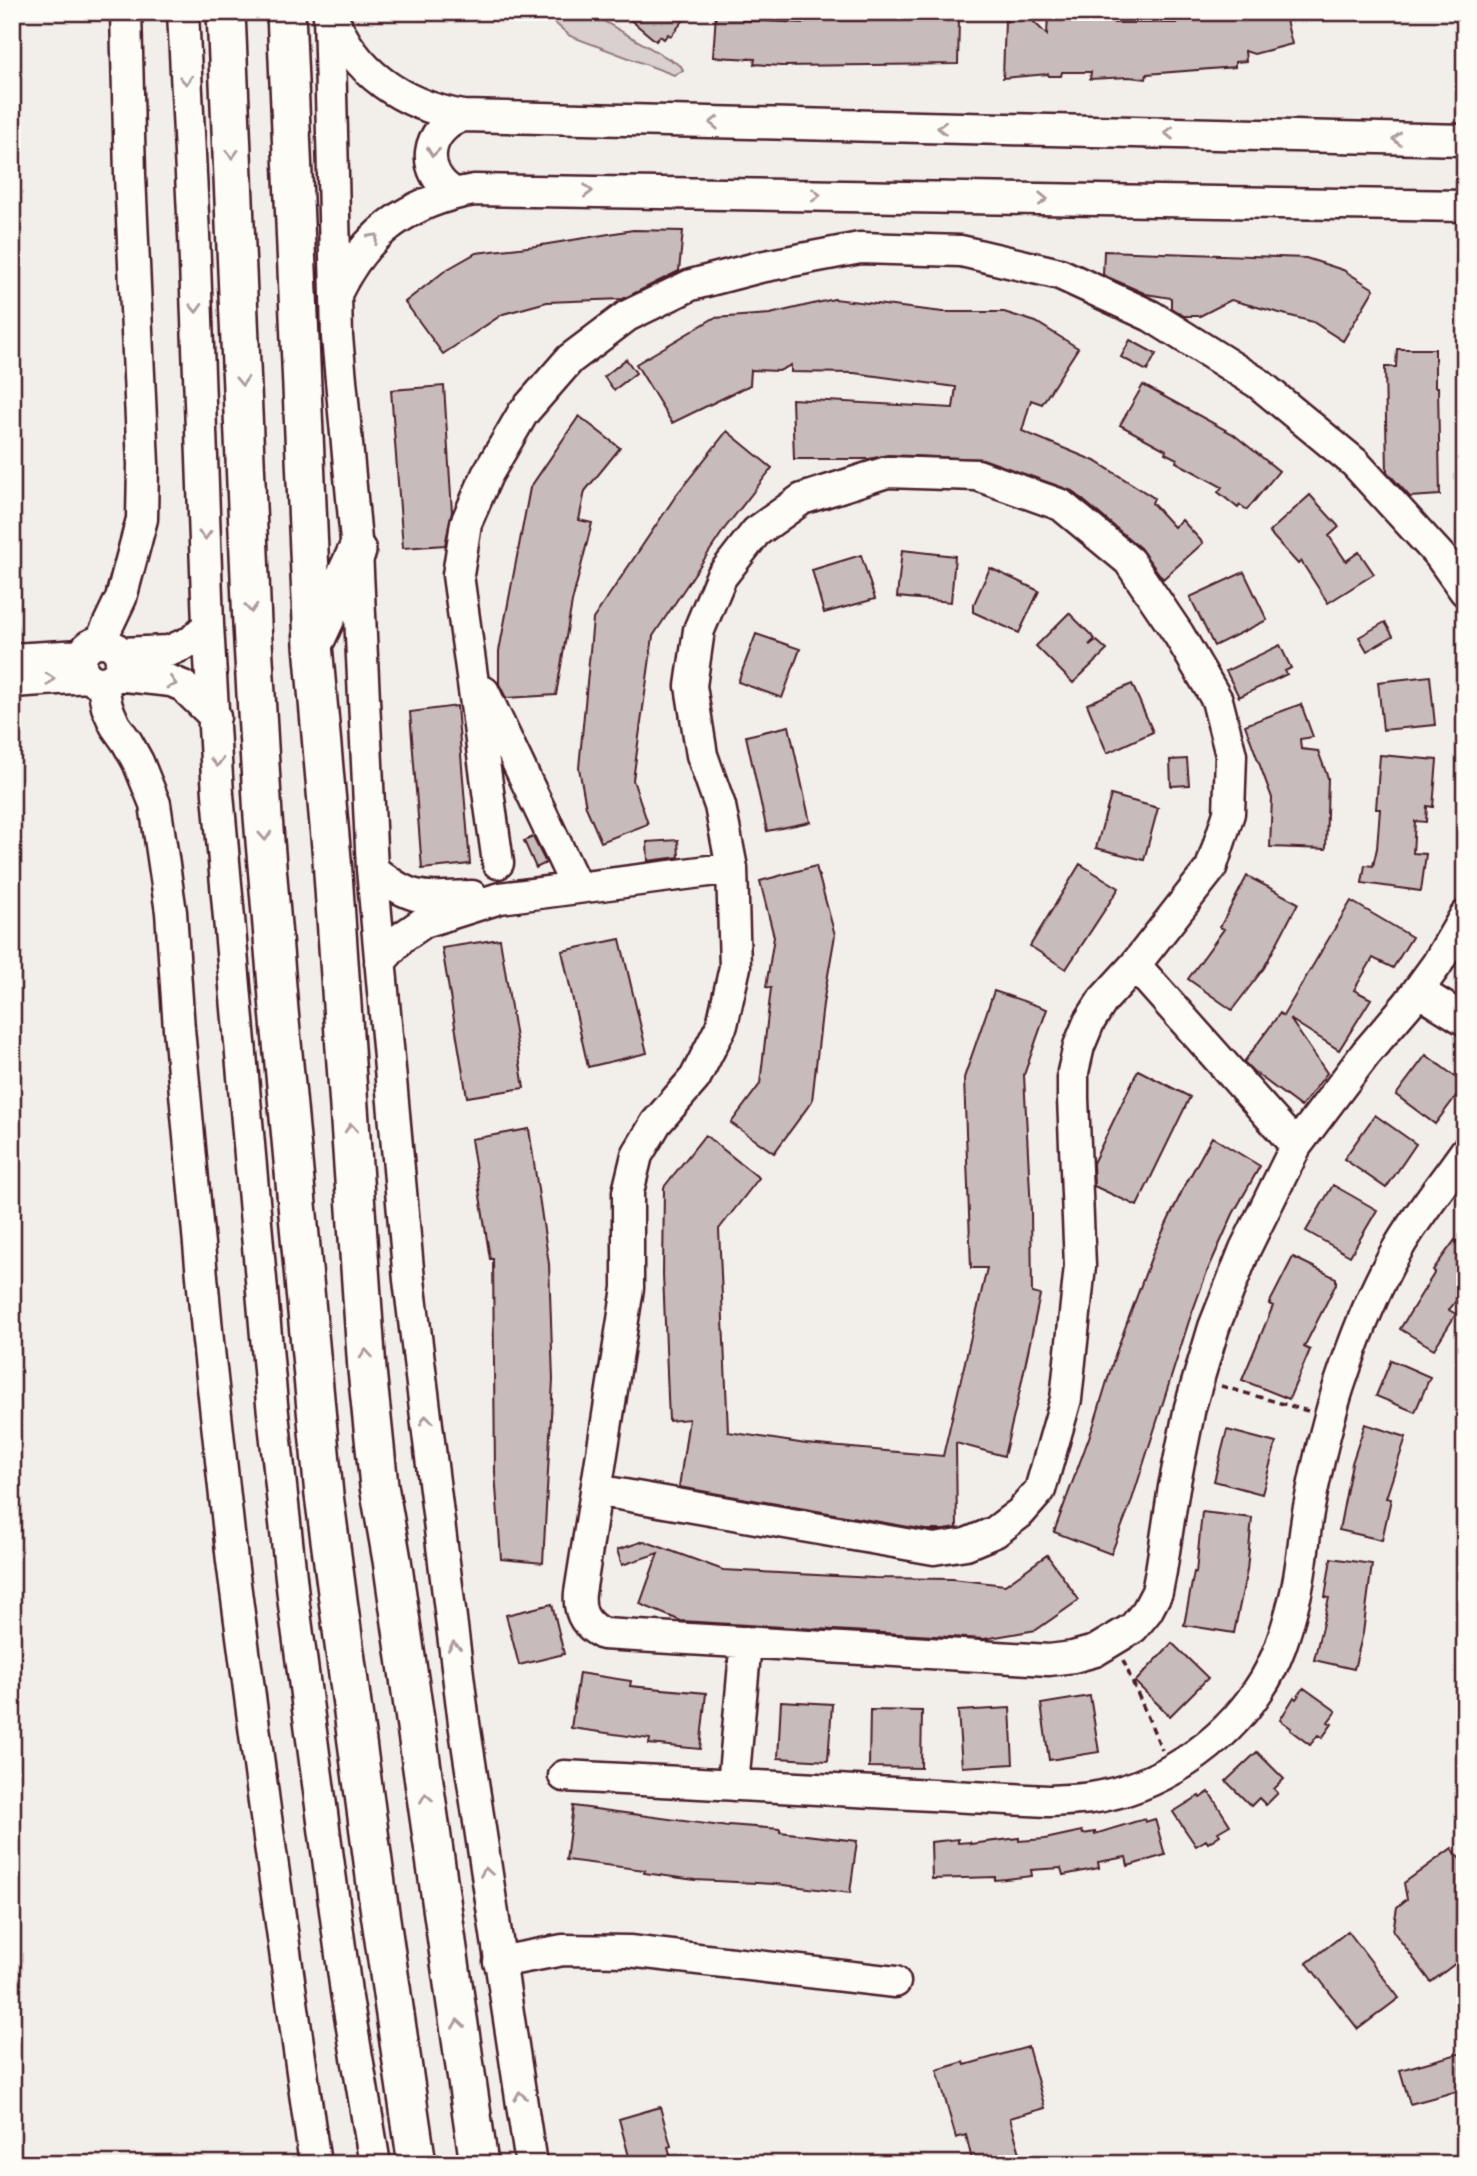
<svg xmlns="http://www.w3.org/2000/svg" width="1477" height="2176" viewBox="0 0 1477 2176" font-family="'Balsamiq Sans',sans-serif">
<style>
.green{fill:#d9d0cf;stroke:#92787d;stroke-width:2}
.building{fill:#c8bbbb;stroke:#4a1f2b;stroke-width:2}
.lines{fill:none;stroke-linecap:round;stroke-linejoin:round}
.minor-casing{stroke:#4a1f2b;stroke-width:35}
.major-casing{stroke:#4a1f2b;stroke-width:42}
.path{stroke:#4a1f2b;stroke-width:3.5;stroke-dasharray:7 5;stroke-linecap:butt}
.minor{stroke:#fdfcf7;stroke-width:30}
.major{stroke:#fdfcf7;stroke-width:37}
.oneway{stroke:#ac999b}
</style>
<rect width="100%" height="100%" fill="#f2efeb"/>
<filter id="ink" filterUnits="userSpaceOnUse"><feTurbulence type="fractalNoise" baseFrequency=".0143" numOctaves="2"/><feDisplacementMap in="SourceGraphic" scale="14" xChannelSelector="R" yChannelSelector="G"/><feConvolveMatrix kernelMatrix="1 2 1 2 8 2 1 2 1" color-interpolation-filters="sRGB"/></filter>
<g filter="url(#ink)">
<path class="green" d="M542 12H588L681 66 683 71 674 75 570 36Z"/>
<path class="building" d="M621 12H690L671 36 668 34 664 39 660 36 656 41Z
M1236 12H1284L1292 44 1254 54 1245 51 1246 61 1235 62V67L1147 74 1146 79 1129 77 1090 79 1091 72H1062L1061 76H1049L1048 74 1003 78 1005 20 1007 21 1008 15 1025 13 1047 35 1048 15 1101 17 1106 15 1114 23H1176L1175 15 1202 16Z
M716 13 742 14V20L803 23V20H959L958 64 781 66 754 64 755 59 713 57Z
M633 230 683 231 679 271 623 299 547 302 503 314 443 354 405 302 446 270 476 253 536 246Z
M1104 251 1306 258 1343 270 1374 289 1343 341 1313 322 1231 300 1200 316H1184L1171 308V298L1146 294 1103 275Z
M834 299 943 312H1004L1036 322 1078 348 1042 404 1031 400 1022 431 1097 462 1154 498 1152 503 1174 527 1182 520 1203 543 1163 579 1140 548 1072 491 983 459 888 455 869 459H794L792 399 953 408 956 387 854 373 791 372V365L779 371 751 370 750 385 672 423 636 364 714 318 770 314Z
M1130 340 1156 354 1147 371 1121 357Z
M1397 349H1435V387H1438L1440 495 1410 497 1387 472 1385 367H1396Z
M626 359 636 373 614 390 604 377Z
M1143 385 1233 434 1279 471 1247 510 1240 505 1238 508 1218 492 1222 487 1176 462 1177 459 1165 453 1166 450 1120 425Z
M444 386 452 512 445 545 403 548 391 390Z
M579 416 620 448 585 491 579 520 592 523 572 602 556 695 506 698 499 684V651L530 488Z
M727 431 772 468 725 528 653 636 633 780 648 824 601 842 586 807 579 768 593 619 677 494Z
M1310 495 1339 527 1329 536 1346 561 1359 552 1374 574 1328 603 1301 561 1298 564 1269 532Z
M902 550 955 556 951 602 897 597Z
M861 555 875 599 824 613 812 570Z
M990 568 1039 591 1019 633 973 612V606Z
M1244 572 1267 620 1214 646 1190 597Z
M1069 613 1095 639 1089 645 1097 641 1107 650 1073 683 1036 646Z
M1385 622 1393 636 1367 651 1359 637Z
M756 634 800 649 782 698 738 682Z
M1280 645 1291 668 1285 671 1287 674 1239 697 1226 671Z
M1430 676 1435 725 1383 730 1378 682Z
M1132 684 1153 732 1107 753 1087 704Z
M1301 704 1313 737 1300 739 1301 749 1318 751 1328 778 1326 849 1270 847 1272 798 1245 725Z
M457 706 470 864 422 869 410 712Z
M789 726 810 822 767 831 746 736Z
M1380 755 1437 760 1433 807 1427 806 1426 822 1415 821 1413 853 1426 854 1421 891 1362 883 1365 865 1373 866 1377 848 1380 809H1376Z
M1187 759 1189 785 1171 786 1170 760Z
M1111 795 1158 808 1144 860 1096 848Z
M533 837 546 863 536 868 524 841Z
M678 840 679 857 648 861 647 842Z
M1080 864 1119 888 1066 969 1030 946Z
M816 866 835 935 823 1004 812 1101 774 1153 731 1123 760 1084 771 988 766 987 774 937 760 881Z
M1247 876 1298 903 1264 968 1232 1010 1188 979 1224 929 1220 927Z
M1351 901 1412 937 1393 968 1373 958 1354 990 1371 999 1339 1050 1290 1019 1327 1073 1301 1107 1254 1072 1244 1062 1280 1013 1283 1016Z
M500 939 524 1088 467 1097 442 948Z
M620 939 647 1053 588 1067 562 951Z
M994 991 1047 1009 1024 1075 1031 1211 1032 1293 1040 1295 1018 1399 1004 1456 956 1443 957 1528 944 1530H926L679 1487 689 1419 669 1421 663 1274 664 1187 705 1135 759 1178 719 1229 728 1432 806 1444 943 1456 987 1268H971L964 1078Z
M1426 1055 1465 1084 1435 1124 1396 1095Z
M1138 1070 1190 1097 1137 1206 1094 1186 1093 1163Z
M1375 1115 1416 1144 1386 1188 1344 1159Z
M529 1129 549 1264 551 1321 553 1380 543 1563 501 1559 495 1472 493 1259H490L471 1139Z
M1212 1137 1260 1166 1233 1214 1207 1272 1189 1321 1131 1503 1111 1554 1054 1532 1094 1424 1115 1355 1154 1250 1183 1189Z
M1333 1185 1377 1210 1350 1256 1306 1231Z
M1455 1240 1465 1247V1289L1449 1310 1456 1314 1434 1349 1400 1329 1435 1272 1433 1270Z
M1293 1257 1336 1278V1284L1304 1347 1310 1350 1289 1399 1242 1380 1273 1306 1269 1304Z
M1391 1360 1430 1377 1415 1412 1376 1396Z
M1365 1424 1406 1437 1386 1498 1391 1499 1382 1540 1339 1530 1352 1463Z
M1227 1430 1276 1443 1262 1494 1214 1481Z
M1202 1512 1252 1518 1247 1570 1234 1633 1184 1625 1194 1572 1196 1573Z
M644 1541 723 1570 874 1578 952 1579 1005 1585 1047 1555 1079 1600 1036 1630 984 1639 681 1621 640 1604 658 1553 622 1565 617 1550Z
M1331 1558 1372 1564 1363 1633 1354 1669 1314 1660 1329 1598 1325 1597Z
M552 1604 564 1654 519 1665 506 1615Z
M1172 1643 1208 1678 1170 1716 1135 1682Z
M579 1673 631 1681 630 1686 706 1693 700 1749 649 1744 650 1739 571 1728Z
M1304 1688 1336 1711 1328 1722 1332 1724 1322 1738 1318 1735 1310 1745 1290 1730 1291 1728 1280 1720 1294 1697 1296 1699Z
M1090 1696 1099 1752 1049 1760 1041 1704Z
M781 1701 832 1704 828 1761 778 1758Z
M1010 1708 1013 1764 962 1767 958 1711Z
M870 1710 922 1711 921 1768 869 1767Z
M1257 1752 1284 1779 1274 1789 1278 1793 1266 1805 1259 1798 1251 1806 1226 1781Z
M1209 1792 1230 1825 1218 1832 1220 1835 1208 1843 1206 1840 1196 1846 1173 1812 1199 1796 1200 1798Z
M573 1806 728 1827 729 1825 780 1829V1832L857 1841 850 1893 775 1884 695 1880 644 1873 645 1870 566 1860Z
M1144 1819 1145 1822 1155 1819 1165 1855 1128 1866 1126 1857 1098 1862 1099 1868 1063 1875 1061 1868 1031 1870 1032 1876 1006 1879 995 1880V1877L932 1879 931 1842 958 1839V1843L970 1842V1844L1019 1838V1841L1045 1839 1082 1831 1083 1834 1095 1832V1834Z
M1452 1848 1465 1866V1956L1431 1982 1393 1931 1397 1907 1407 1899 1404 1883Z
M1348 1931 1399 1998 1358 2029 1307 1963Z
M1028 2047 1045 2108 1010 2118 1023 2164H973L966 2135 956 2138 937 2070 964 2062 965 2065Z
M1465 2052V2089L1410 2104 1400 2070Z
M660 2107 671 2146 668 2147 673 2164H631L619 2119Z"/>
<g class="lines">
<g class="minor-casing">
<path id="minor" d="M183 12 194 235 208 625 218 794 272 1404 294 1605 346 1992 375 2164
M329 12 337 337 357 551 372 869 409 1280 464 1723 531 2164
M332 15C355 74 403 105 463 116L1465 140
M454 193C419 172 425 129 463 116
M336 294C365 233 409 201 474 190L1465 206
M100 642 121 598 142 519 143 464 130 175 126 12
M81 662a20 20 0 1 1 40 0a20 20 0 1 1-40 0Z
M120 653 169 651 192 641 208 625
M12 659 82 655
M116 675 171 681 183 686 215 717
M12 682 88 677
M102 682 107 707 115 725 127 742 138 762 155 804 171 912 179 1029 208 1341 232 1561 266 1817 315 2164
M484 692 577 888
M498 863 458 575 466 523 487 475 523 413 570 359 627 316 691 285 760 267 860 248 961 251 1060 274 1151 316 1258 383 1355 463 1440 556 1465 591
M372 869C412 902 422 898 472 896
M380 962 401 938 424 922 500 898 732 868
M1135 965 1296 1146
M1418 991 1465 1020
M596 1490 934 1549 966 1544 995 1532 1020 1513 1040 1490 1066 1399 1080 1266 1073 1098V1072L1079 1046 1089 1022 1103 1000 1135 965 1211 868 1229 813 1231 755 1217 700 1179 635 1129 561 1061 505 977 475 887 472 802 499 756 532 721 577 699 630 691 686 702 755 720 806 732 868 735 967 722 1025 695 1078 656 1123 637 1155 628 1192V1288L580 1593C578 1613 585 1625 603 1634L1049 1660 1073 1657 1095 1651 1133 1628 1147 1611 1157 1592 1161 1571 1174 1487 1190 1407 1214 1327 1245 1249 1296 1146 1366 1053 1408 1004 1437 964 1465 916
M564 1776 1048 1801C1062 1800 1077 1800 1091 1798 1158 1788 1222 1746 1259 1689 1277 1663 1286 1632 1294 1601 1302 1573 1303 1542 1308 1512 1317 1466 1327 1419 1343 1374 1358 1330 1377 1283 1401 1243 1420 1212 1444 1182 1465 1152
M733 1785 746 1642
M499 1962 563 1950 629 1951 895 1982"/>
</g>
<g class="major-casing">
<path id="major" d="M226 12 252 624 263 817 279 1010 324 1495 378 1899 417 2164
M286 12 313 645 332 859 367 1370 379 1486 392 1560 479 2164
M317 637 357 551"/>
</g>
<path class="path" d="M1221 1386 1308 1411
M1123 1660 1162 1750"/>
<use href="#minor" class="minor"/>
<use href="#major" class="major"/>
</g>
<defs><path id="oneway-chevron" d="M-2-3.5L2.5 0L-2 3.5" fill="none" stroke-width="1.6" stroke-linecap="round" stroke-linejoin="round" transform="scale(1.75)"/></defs>
<g class="oneway">
<use href="#oneway-chevron" transform="translate(186 80) rotate(87)"/>
<use href="#oneway-chevron" transform="translate(714 123) rotate(-179)"/>
<use href="#oneway-chevron" transform="translate(942 128) rotate(-179)"/>
<use href="#oneway-chevron" transform="translate(1169 133) rotate(-179)"/>
<use href="#oneway-chevron" transform="translate(1397 139) rotate(-179)"/>
<use href="#oneway-chevron" transform="translate(433 152) rotate(97)"/>
<use href="#oneway-chevron" transform="translate(232 154) rotate(88)"/>
<use href="#oneway-chevron" transform="translate(588 191) rotate(1)"/>
<use href="#oneway-chevron" transform="translate(816 195) rotate(1)"/>
<use href="#oneway-chevron" transform="translate(1043 199) rotate(1)"/>
<use href="#oneway-chevron" transform="translate(374 238) rotate(-45)"/>
<use href="#oneway-chevron" transform="translate(196 308) rotate(88)"/>
<use href="#oneway-chevron" transform="translate(242 381) rotate(88)"/>
<use href="#oneway-chevron" transform="translate(205 535) rotate(88)"/>
<use href="#oneway-chevron" transform="translate(251 608) rotate(87)"/>
<use href="#oneway-chevron" transform="translate(50 679) rotate(-4)"/>
<use href="#oneway-chevron" transform="translate(172 683) rotate(16)"/>
<use href="#oneway-chevron" transform="translate(217 762) rotate(87)"/>
<use href="#oneway-chevron" transform="translate(265 836) rotate(86)"/>
<use href="#oneway-chevron" transform="translate(351 1128) rotate(-95)"/>
<use href="#oneway-chevron" transform="translate(366 1354) rotate(-94)"/>
<use href="#oneway-chevron" transform="translate(426 1420) rotate(-97)"/>
<use href="#oneway-chevron" transform="translate(454 1646) rotate(-97)"/>
<use href="#oneway-chevron" transform="translate(426 1798) rotate(-98)"/>
<use href="#oneway-chevron" transform="translate(486 1872) rotate(-98)"/>
<use href="#oneway-chevron" transform="translate(458 2024) rotate(-98)"/>
<use href="#oneway-chevron" transform="translate(520 2096) rotate(-99)"/>
</g>
</g>
<rect width="1477" height="2176" fill="none" stroke="#fdfcf7" stroke-width="42"/>
<rect x="21" y="21" width="1435" height="2134" fill="none" stroke="#4a1f2b" stroke-width="2.5" filter="url(#ink)"/>
</svg>
